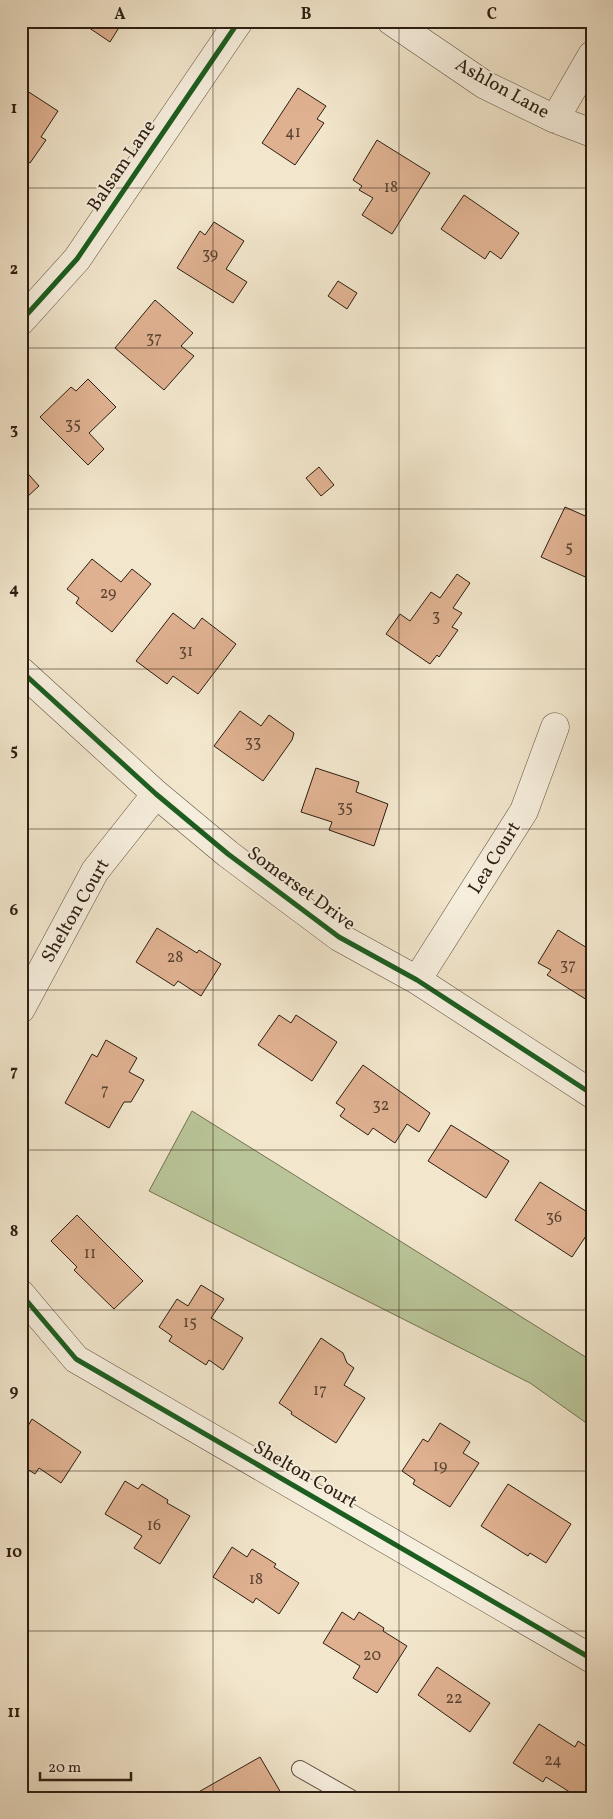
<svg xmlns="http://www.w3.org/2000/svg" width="613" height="1819" viewBox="0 0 613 1819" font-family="Vollkorn,serif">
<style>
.green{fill:#b9c598;stroke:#737254}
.building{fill:#dfb191;stroke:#2d1e11}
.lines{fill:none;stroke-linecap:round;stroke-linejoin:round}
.lane-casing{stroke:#5e5040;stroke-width:18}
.street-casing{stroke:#5e5040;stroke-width:29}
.lane{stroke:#f7efde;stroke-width:16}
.street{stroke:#f7efde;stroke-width:28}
.cycleway-casing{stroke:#f7efde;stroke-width:8}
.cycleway{stroke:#1b5e20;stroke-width:5}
.grid{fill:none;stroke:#2d1e11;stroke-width:1;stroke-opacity:0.55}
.labels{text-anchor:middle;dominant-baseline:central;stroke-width:4;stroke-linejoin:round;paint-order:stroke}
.number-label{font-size:16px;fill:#5a4331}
.street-label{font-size:19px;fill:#2d1e11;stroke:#f7efde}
.neatline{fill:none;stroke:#2d1e11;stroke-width:2}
.grid-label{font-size:16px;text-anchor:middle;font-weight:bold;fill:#2d1e11}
</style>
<rect width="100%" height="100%" fill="#f2e6cc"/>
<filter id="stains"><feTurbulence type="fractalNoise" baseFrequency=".004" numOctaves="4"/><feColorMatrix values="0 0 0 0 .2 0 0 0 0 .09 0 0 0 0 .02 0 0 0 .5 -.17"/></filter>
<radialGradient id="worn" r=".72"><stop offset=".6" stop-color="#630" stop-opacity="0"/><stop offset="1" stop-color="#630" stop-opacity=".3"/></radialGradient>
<path class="green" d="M192 1111 592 1361V1427L530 1383 149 1191Z"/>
<path class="building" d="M79 21H123L110 42Z
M21 87 58 111 41 137 46 140 30 163 25 160 21 165Z
M298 88 326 106 317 119 324 123 295 165 262 143Z
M377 140 430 173 392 234 362 215 373 198 359 190 362 186 353 180Z
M464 195 519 233 501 259 490 251 485 259 441 229Z
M214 222 244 241 226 269 247 282 233 303 177 268 200 231 205 235Z
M338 281 357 293 347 309 328 296Z
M155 300 193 333 181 346 194 356 164 390 115 348Z
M88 379 116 407 89 433 104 449 88 465 40 417 71 387 76 391Z
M21 466 39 486 27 497 21 495Z
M319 467 334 485 321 496 306 478Z
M565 507 592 519V525L587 536 592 539V580L541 557Z
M92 559 121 582 132 569 151 584 112 632 76 603 79 598 67 589Z
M457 574 470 583 453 608 462 613 452 627 458 630 439 657 437 655 430 664 386 634 400 614 410 621 431 592 440 598Z
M173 613 194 629 202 618 236 644 198 694 173 676 167 684 136 661Z
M240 711 261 726 269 715 294 733 292 740 263 781 214 746Z
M316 768 359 782 356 792 388 804 374 846 329 830 332 822 301 812Z
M157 928 197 953 199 950 221 964 201 996 178 981 174 986 136 962Z
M558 930 592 951V991L587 1000 547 975 551 970 538 963Z
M279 1015 291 1023 296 1015 337 1042 312 1081 258 1045Z
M106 1040 137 1058 129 1072 144 1080 131 1102H124L109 1128 65 1103 92 1054 97 1057Z
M363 1065 430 1113 419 1132 407 1124 395 1143 373 1128 368 1135 340 1116 345 1109 336 1103Z
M451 1125 509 1161 486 1198 428 1161Z
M540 1182 592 1215V1227L572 1257 515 1220Z
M77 1215 143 1281 114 1309 74 1270 77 1267 51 1241Z
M201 1285 224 1299 211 1318 243 1338 223 1370 209 1360 206 1365 169 1341 172 1336 159 1327 177 1299 188 1306Z
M321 1338 343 1353 347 1363 354 1368 344 1385 365 1398 336 1443 291 1414 292 1412 279 1403Z
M32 1419 81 1452 61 1483 39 1468 35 1474 21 1465V1422L28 1426Z
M440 1423 470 1442 463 1453 479 1463 450 1507 413 1484 415 1480 402 1471 423 1439 428 1442Z
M125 1481 138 1489 142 1484 168 1500 167 1503 190 1516 160 1564 134 1548 142 1536 105 1514Z
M508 1484 571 1524 546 1563 530 1553 528 1556 481 1526Z
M232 1547 247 1557 252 1549 276 1564 274 1567 299 1583 279 1614 256 1598 253 1603 213 1577Z
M342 1612 354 1620 359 1612 384 1628 383 1631 407 1646 377 1693 353 1678 360 1666 323 1643Z
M437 1667 490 1703 470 1732 418 1695Z
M539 1724 575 1747 578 1741 592 1750V1798H575L576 1796 546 1777 543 1782 513 1763Z
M260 1757 284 1798H188Z"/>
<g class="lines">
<g class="lane-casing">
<path id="lane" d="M300 1769 351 1798"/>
</g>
<g class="street-casing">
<path id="street" d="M391 21 485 85 555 119 592 133
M555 119 592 55
M21 321 77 259 239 21
M21 671 156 794 228 854 339 937 417 980 592 1094
M417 980 524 811 555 727
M21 1009 95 871 156 794
M21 1294 76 1359 592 1659"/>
</g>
<use href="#lane" class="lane"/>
<use href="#street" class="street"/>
<g class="cycleway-casing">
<path id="cycleway" d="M21 321 77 259 239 21
M21 671 156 794 228 854 339 937 417 980 592 1094
M21 1294 76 1359 592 1659"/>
</g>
<use href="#cycleway" class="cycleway"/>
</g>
<path class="grid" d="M213 21V1798M399 21V1798M21 188H592M21 348H592M21 509H592M21 669H592M21 829H592M21 990H592M21 1150H592M21 1310H592M21 1471H592M21 1631H592"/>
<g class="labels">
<g class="number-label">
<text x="293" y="133">41</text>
<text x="391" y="188">18</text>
<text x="210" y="255">39</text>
<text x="154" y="339">37</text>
<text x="73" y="425">35</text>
<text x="569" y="548">5</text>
<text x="108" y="594">29</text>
<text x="436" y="617">3</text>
<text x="186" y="652">31</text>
<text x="253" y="743">33</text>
<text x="345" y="808">35</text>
<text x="175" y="958">28</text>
<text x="568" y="966">37</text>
<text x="105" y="1091">7</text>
<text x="381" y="1106">32</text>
<text x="554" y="1218">36</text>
<text x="90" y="1254">11</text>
<text x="190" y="1323">15</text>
<text x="320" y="1391">17</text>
<text x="440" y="1467">19</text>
<text x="154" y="1526">16</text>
<text x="256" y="1580">18</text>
<text x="372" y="1656">20</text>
<text x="454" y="1699">22</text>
<text x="553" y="1761">24</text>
</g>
<g class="street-label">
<text transform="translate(502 89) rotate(29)">Ashlon Lane</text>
<text transform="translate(122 166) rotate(-56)">Balsam Lane</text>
<text transform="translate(495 858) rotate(-58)">Lea Court</text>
<text transform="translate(301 889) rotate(36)">Somerset Drive</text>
<text transform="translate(76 911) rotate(-60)">Shelton Court</text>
<text transform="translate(305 1475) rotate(30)">Shelton Court</text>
</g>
</g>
<rect width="613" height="1819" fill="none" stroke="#f2e6cc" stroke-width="55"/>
<path d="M40 1772v8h91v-8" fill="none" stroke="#2d1e11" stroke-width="2.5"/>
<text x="48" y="1772" font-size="15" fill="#2d1e11" stroke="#f7efde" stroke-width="4" paint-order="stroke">20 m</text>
<rect x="28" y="28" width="558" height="1764" class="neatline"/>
<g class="grid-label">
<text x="120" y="19">A</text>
<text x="306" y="19">B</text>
<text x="492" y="19">C</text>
<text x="14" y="113">1</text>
<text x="14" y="274">2</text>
<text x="14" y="434">3</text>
<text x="14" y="594">4</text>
<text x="14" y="755">5</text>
<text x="14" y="915">6</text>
<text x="14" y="1076">7</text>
<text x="14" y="1236">8</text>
<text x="14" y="1396">9</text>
<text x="14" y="1557">10</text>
<text x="14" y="1717">11</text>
</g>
<rect width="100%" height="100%" filter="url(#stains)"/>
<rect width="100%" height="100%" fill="url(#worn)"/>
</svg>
